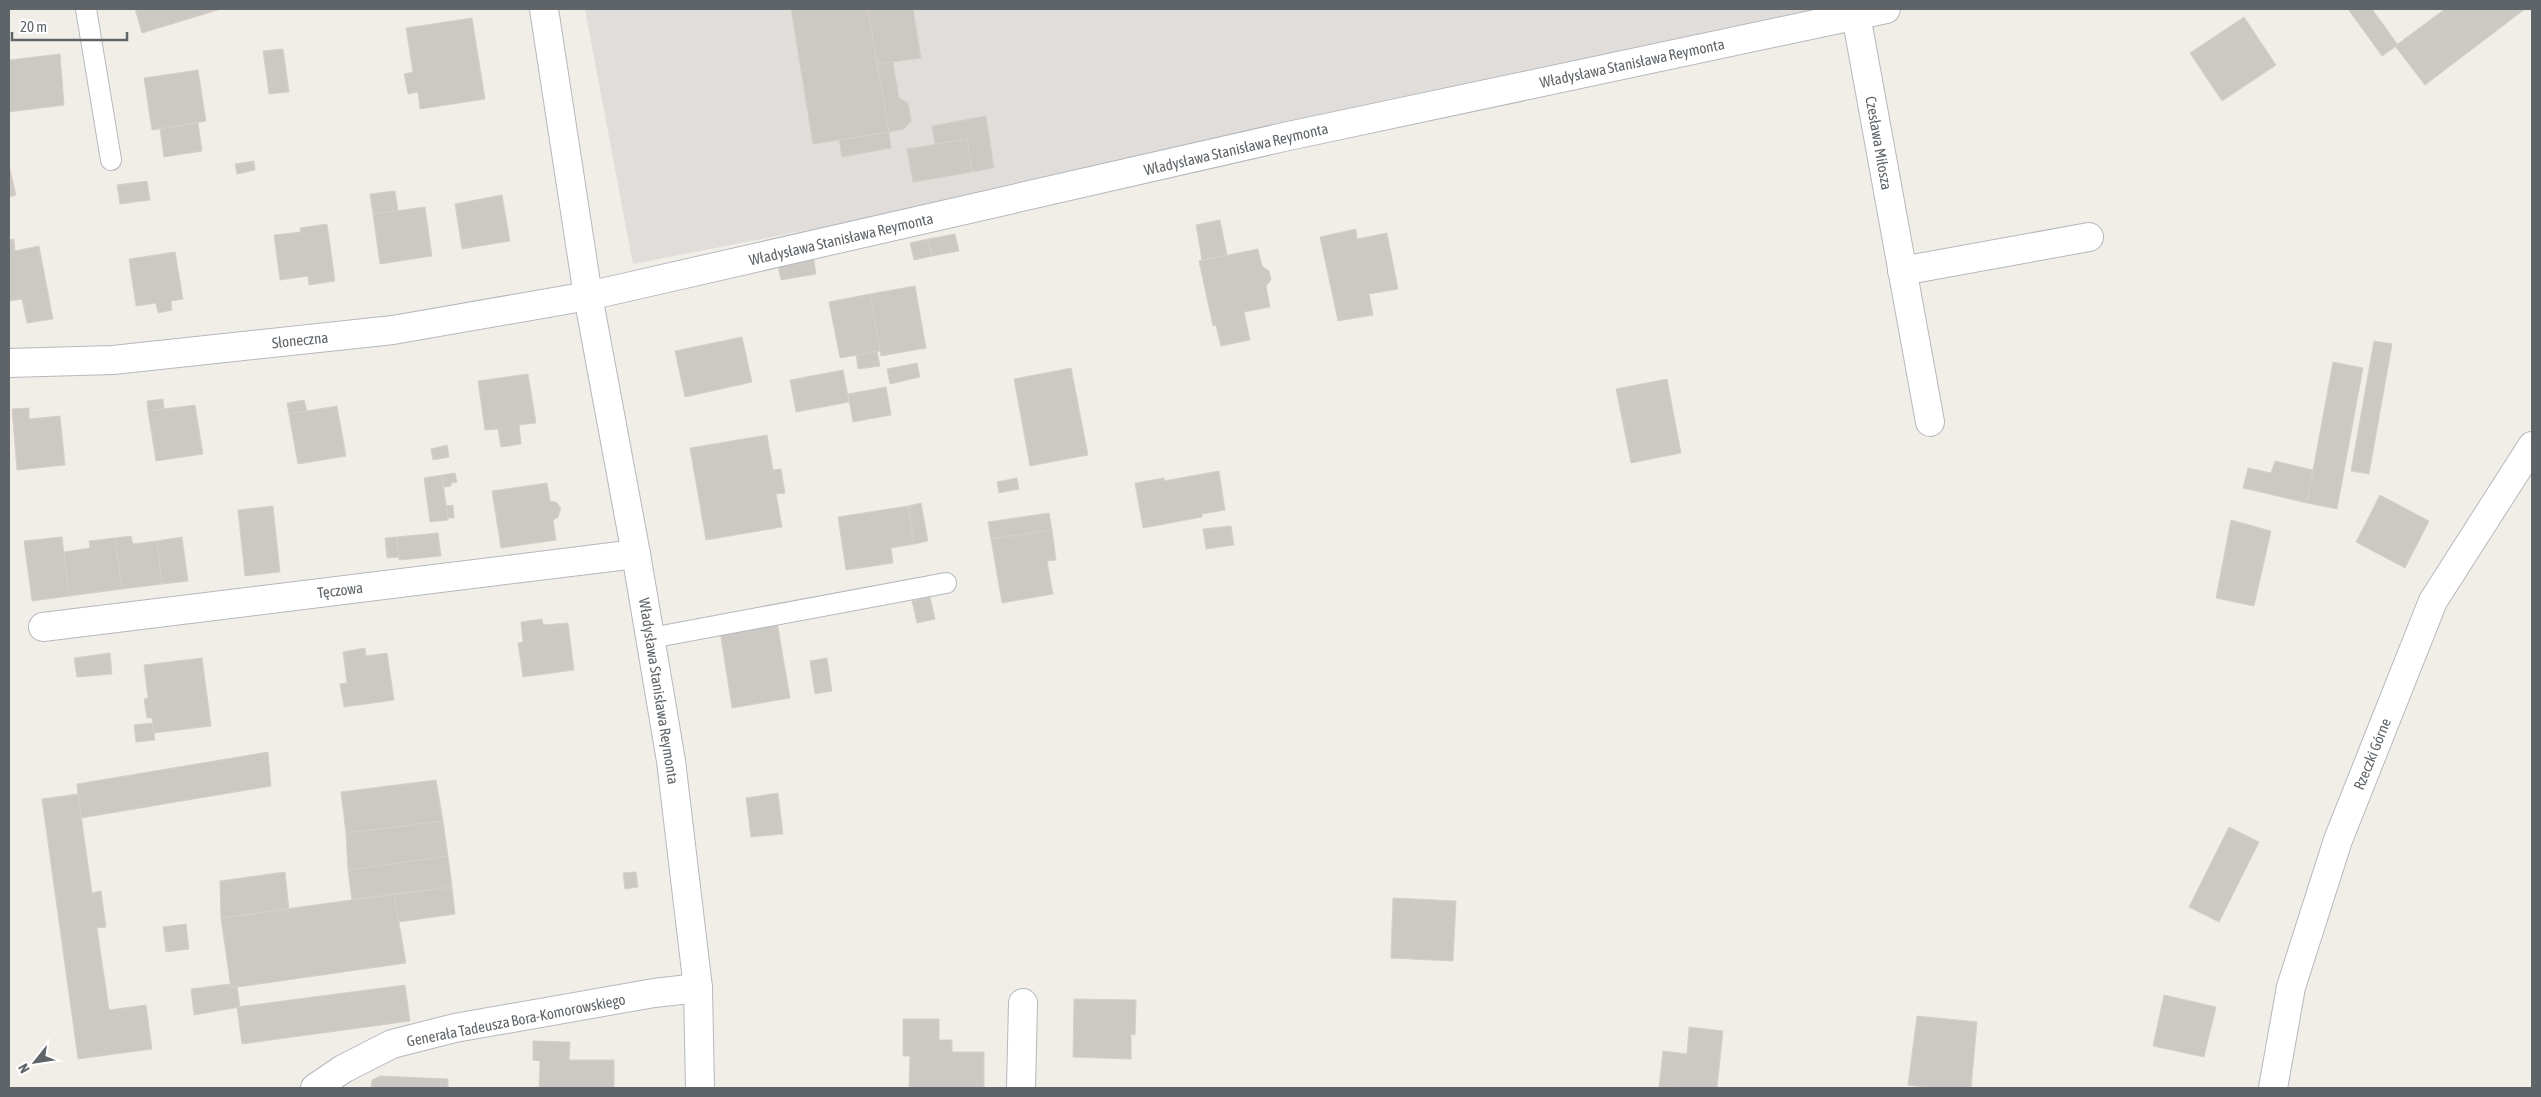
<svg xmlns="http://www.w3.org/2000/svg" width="2541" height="1097" viewBox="0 0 2541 1097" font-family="'Asap Condensed',sans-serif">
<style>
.industrial{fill:#e0ddda}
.building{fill:#ccc9c5;stroke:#d6d0c6}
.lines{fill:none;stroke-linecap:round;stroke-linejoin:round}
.service-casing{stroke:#b5b8bc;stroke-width:22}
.minor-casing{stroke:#b5b8bc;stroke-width:30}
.tertiary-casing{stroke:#b5b8bc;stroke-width:30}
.service{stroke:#fff;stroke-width:20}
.minor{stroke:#fff;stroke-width:28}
.tertiary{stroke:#fff;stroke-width:28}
.labels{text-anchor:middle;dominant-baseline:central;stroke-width:4.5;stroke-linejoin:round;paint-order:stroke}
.street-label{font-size:15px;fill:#5f6468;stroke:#fff}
</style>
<rect width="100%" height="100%" fill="#f1eee8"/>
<path class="industrial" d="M585 9H1886L1284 137 633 264Z"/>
<path class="building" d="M135 9H221L142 33Z
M791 9H868L889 132 813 144Z
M868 9H913L921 58 877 64Z
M2348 9H2372L2398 45 2382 56Z
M2445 9H2525L2425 85 2395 46Z
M2244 17 2276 65 2222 101 2190 53Z
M472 18 485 99 420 109 418 92 408 94 404 74 413 72 406 28Z
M283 49 289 92 269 94 263 51Z
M60 54 64 105 9 112V60Z
M893 62 899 98 908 103 911 121 904 129 889 132 877 64Z
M198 70 206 121 152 130 144 78Z
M986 116 994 168 972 172 967 139 935 144 932 126Z
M198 123 202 151 164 157 160 129Z
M889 132 891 148 842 157 839 140Z
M967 139 972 172 913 182 907 149Z
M254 161 255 170 237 174 235 164Z
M9 165 16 195 9 197Z
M147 181 150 200 120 204 117 185Z
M395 191 398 211 373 214 370 194Z
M502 195 510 241 462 249 455 204Z
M425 207 432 256 380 264 373 214Z
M1220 220 1227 255 1202 260 1196 225Z
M327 224 335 281 309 285 308 276 280 280 274 235 301 232 300 228Z
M1356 229 1357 239 1387 233 1398 289 1369 294 1373 315 1338 321 1320 237Z
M955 234 959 251 932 256 928 239Z
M14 239 15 251 39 246 53 319 27 323 22 299 9 301V240Z
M928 239 932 256 914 260 910 243Z
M1258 249 1262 266 1269 271 1271 280 1266 286 1270 307 1244 312 1250 340 1221 346 1216 325 1213 326 1199 261Z
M175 252 183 299 171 301 172 310 158 313 156 303 136 306 129 259Z
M813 255 816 274 781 280 777 261Z
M915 286 926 348 881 356 870 294Z
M870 294 880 351 840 358 829 302Z
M742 337 752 382 685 397 675 351Z
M2374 341 2392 344 2369 474 2351 471Z
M877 351 880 366 858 369 856 355Z
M2333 362 2363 368 2337 509 2307 503Z
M917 363 920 377 890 384 887 369Z
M1071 368 1088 455 1030 466 1014 379Z
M843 370 849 402 796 412 790 380Z
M528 374 536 423 519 425 521 444 501 447 498 429 485 430 478 381Z
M1667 379 1681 453 1631 463 1616 389Z
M886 387 891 415 853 422 848 394Z
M163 399 164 409 148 411 147 401Z
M304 400 307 411 289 414 287 403Z
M195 405 203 454 156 461 148 411Z
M337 406 346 456 298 464 289 414Z
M29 408V419L60 416 65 465 17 470 12 409Z
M767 435 773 470 781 469 785 493 776 494 782 527 706 540 690 448Z
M447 445 449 457 433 460 431 449Z
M2275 461 2313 470 2307 503 2243 488 2248 468 2271 473Z
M1219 471 1225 510 1202 514V517L1143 528 1135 483 1164 478V481Z
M455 473 457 482 451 483V486L443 487 442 475Z
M442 475 448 520 430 522 424 478Z
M1017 478 1019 489 999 493 997 482Z
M547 483 550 501 556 502 561 508 558 517 553 520 556 540 501 548 492 491Z
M2380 495 2429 521 2405 568 2356 542Z
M921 503 928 541 914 544 908 506Z
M453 505 454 518H448L446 506Z
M273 506 280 572 245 576 238 510Z
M908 506 914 544 891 548 893 563 846 570 838 517Z
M1049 513 1052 530 991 539 988 522Z
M2231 520 2271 531 2254 606 2216 598Z
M1231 526 1234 545 1206 549 1203 529Z
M1052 530 1056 560 1047 561 1053 594 1002 603 991 539Z
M438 533 441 556 399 560 397 537Z
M131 536 133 544 157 541 162 584 122 589 115 538Z
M62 537 69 596 32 601 24 541Z
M182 537 188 581 162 584 157 541Z
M397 537 399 557 387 558 385 538Z
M115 538 122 589 69 596 64 552 90 548 89 541Z
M930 597 935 619 917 623 912 601Z
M542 619 543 625 568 623 574 670 523 677 518 643 523 642 521 622Z
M777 622 790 698 732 708 720 631Z
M365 648 366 656 387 653 394 700 344 707 340 684 347 683 343 652Z
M110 653 112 674 77 677 74 658Z
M202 658 211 726 154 733 152 718H147L144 699 148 698 144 665Z
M827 658 832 691 815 694 810 661Z
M152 723 155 740 136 742 134 725Z
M268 752 271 786 81 818 77 784Z
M436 780 443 821 346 833 341 792Z
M778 793 783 834 751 837 746 798Z
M78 794 92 893 101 891 106 927 97 928 109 1010 146 1005 152 1049 78 1059 42 799Z
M443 821 448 856 348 870 346 833Z
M2229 827 2259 842 2219 922 2189 907Z
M448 856 452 887 352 900 348 870Z
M285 872 289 909 221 918 220 881Z
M636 872 638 887 625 889 623 873Z
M452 887 455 914 399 922 394 894Z
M394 894 406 963 231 988 221 918Z
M1393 898 1456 901 1453 961 1391 958Z
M186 924 189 949 166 952 163 927Z
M230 984 231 988 237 986 240 1007 194 1015 191 989Z
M405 985 410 1021 242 1044 237 1007Z
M2164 995 2216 1007 2204 1057 2153 1046Z
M1074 999 1136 1000 1135 1035 1131 1034V1059L1073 1057Z
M1917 1016 1977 1022 1971 1088H1931L1908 1085Z
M903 1019H939V1040H952V1052H984V1088H909L910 1056H903Z
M1689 1027 1723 1031 1717 1088 1659 1087 1663 1051 1687 1054Z
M533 1041 570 1042 569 1060H614V1088H539L540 1061 533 1060Z
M380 1076 448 1079V1088H371L372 1080Z"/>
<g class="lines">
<g class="service-casing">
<path id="service" d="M86 9 111 160
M651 638 946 583"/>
</g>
<g class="minor-casing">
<path id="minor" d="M1856 15 1930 422
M1902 271 2089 237
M9 363 113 360 393 330 588 296 1284 137 1886 9
M43 627 636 554
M315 1088 343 1069 392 1044 455 1028 654 993 698 988
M1021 1088 1023 1003
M2273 1088 2291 987 2338 840 2433 601 2532 446"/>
</g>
<g class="tertiary-casing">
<path id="tertiary" d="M544 9 588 296 636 554 671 761 698 988 700 1088"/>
</g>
<use href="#service" class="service"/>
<use href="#minor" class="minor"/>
<use href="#tertiary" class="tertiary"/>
</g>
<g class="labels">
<g class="street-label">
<text transform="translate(1632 63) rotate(-12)">Władysława Stanisława Reymonta</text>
<text transform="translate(1879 143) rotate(80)">Czesława Miłosza</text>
<text transform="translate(1236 149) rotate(-13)">Władysława Stanisława Reymonta</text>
<text transform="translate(841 239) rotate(-13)">Władysława Stanisława Reymonta</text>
<text transform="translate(300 340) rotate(-6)">Słoneczna</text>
<text transform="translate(340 590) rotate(-7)">Tęczowa</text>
<text transform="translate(659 691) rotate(81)">Władysława Stanisława Reymonta</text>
<text transform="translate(2372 754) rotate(-68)">Rzeczki Górne</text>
<text transform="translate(516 1020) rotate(-11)">Generała Tadeusza Bora-Komorowskiego</text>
</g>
</g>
<rect width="2541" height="1097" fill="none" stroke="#5f6468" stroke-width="20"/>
<g transform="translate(35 1062) rotate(240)" stroke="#ffffff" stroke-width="4" paint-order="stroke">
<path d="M0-4L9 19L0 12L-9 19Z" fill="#5f6468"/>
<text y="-8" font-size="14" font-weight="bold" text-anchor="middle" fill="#5f6468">N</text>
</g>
<path d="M12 32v8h115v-8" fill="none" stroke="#5f6468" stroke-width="2.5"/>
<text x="20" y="32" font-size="15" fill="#5f6468" stroke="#ffffff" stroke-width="4" paint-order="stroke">20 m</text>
</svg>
